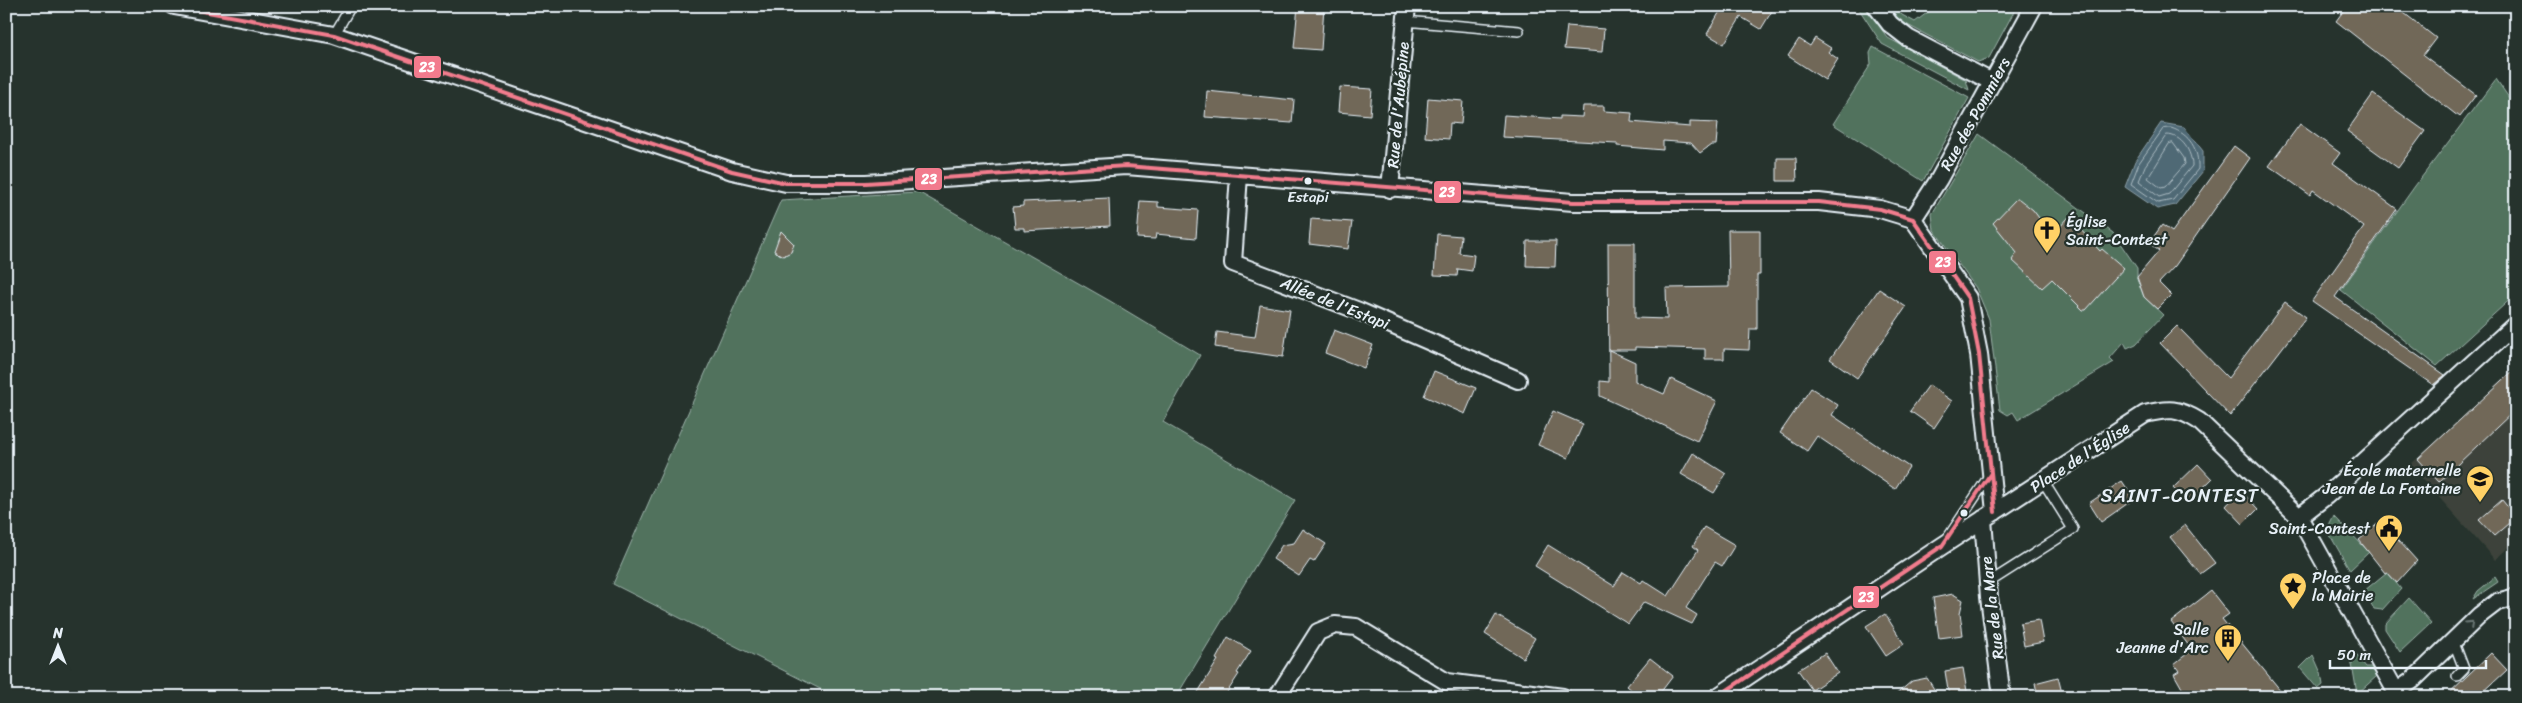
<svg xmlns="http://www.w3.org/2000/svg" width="2522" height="703" viewBox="0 0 2522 703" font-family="Sriracha,sans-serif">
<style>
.built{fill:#3c433a}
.green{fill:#51725d;stroke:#9cb2aa}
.water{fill:#4f6974;stroke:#8c9fa9}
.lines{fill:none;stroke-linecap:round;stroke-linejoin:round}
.shore{stroke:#abbbc3;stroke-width:1}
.building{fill:#716859;stroke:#e8f1f8}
.service-casing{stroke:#e8f1f8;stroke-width:12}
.minor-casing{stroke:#e8f1f8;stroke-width:20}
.service{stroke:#26332d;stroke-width:9}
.minor{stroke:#26332d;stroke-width:16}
.bus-1-casing{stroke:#26332d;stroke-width:8}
.bus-1{stroke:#f27b8d;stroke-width:4}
.oneway{stroke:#6a7674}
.bus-dot{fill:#e8f1f8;stroke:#26332d;stroke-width:2}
.labels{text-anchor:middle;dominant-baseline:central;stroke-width:4.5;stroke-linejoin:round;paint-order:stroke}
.bus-label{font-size:15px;fill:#e8f1f8;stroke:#26332d}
.street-label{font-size:16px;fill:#e8f1f8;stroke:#26332d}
.poi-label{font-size:16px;fill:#e8f1f8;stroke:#26332d;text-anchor:end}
.quarter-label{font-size:19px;letter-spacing:1px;fill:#e8f1f8;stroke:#26332d}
.line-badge{stroke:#26332d;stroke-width:2}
.badge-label{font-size:14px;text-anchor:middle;font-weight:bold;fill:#fff}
</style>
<rect width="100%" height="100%" fill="#26332d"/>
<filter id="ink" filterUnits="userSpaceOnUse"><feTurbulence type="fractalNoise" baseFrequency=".02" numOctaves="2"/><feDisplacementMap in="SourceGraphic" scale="10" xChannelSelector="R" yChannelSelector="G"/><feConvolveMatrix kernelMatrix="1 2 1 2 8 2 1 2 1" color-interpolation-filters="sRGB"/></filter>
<g filter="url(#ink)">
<path class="built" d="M2516 371V540L2495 560 2410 465 2511 372 2512 374Z"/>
<path class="green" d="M1857 6H1864L1888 38 1966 80 1969 90 1882 44Z
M1889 6H1895L1902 15 1915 22 1936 6H2017L1989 58 1978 62 1900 21Z
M1873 47 1969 98 1923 181 1833 124 1871 64 1870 53Z
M2496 79 2516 108V294L2437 366 2341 290 2415 186Z
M1979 134 2113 233 2137 268V278L2144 297 2163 315 2136 344 2127 348 2124 342 2110 358 2114 362 2018 420 2013 412 2008 415 2000 410 1989 319 1976 288 1934 230 1932 214Z
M918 192 1110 301 1200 355 1163 422 1295 500 1176 697H836L613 584 781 200Z
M2334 516 2369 552 2350 570 2327 530Z
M2387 572 2401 589 2382 610 2374 609 2364 591Z
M2495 577 2498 582 2473 599 2478 591Z
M2409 598 2431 623 2400 652 2385 629V624Z
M2353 651 2366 667H2371L2377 676 2357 694 2350 652Z
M2313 655 2321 673 2323 685 2318 689 2300 668Z"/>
<path class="water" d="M2161 123 2184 127 2203 151V171L2175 205 2157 209 2125 187 2135 161Z"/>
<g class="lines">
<path class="shore" d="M2171 128C2190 134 2199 150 2198 169L2173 200 2158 203 2131 184 2139 163 2163 129Z
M2167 135C2182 135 2192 152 2192 166L2169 194 2159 197 2139 181 2145 166Z
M2173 143 2184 158 2185 164 2165 187 2161 188 2148 178 2169 144Z"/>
</g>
<path class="building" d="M1298 6H1324L1321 50 1294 48Z
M1723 6H1775L1761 29 1741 17 1724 44 1707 34Z
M2347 6H2395L2436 38 2423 55 2476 95 2459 117 2336 21Z
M1567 26 1604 29 1602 52 1564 49Z
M1815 38 1831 48 1828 52 1838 59 1825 80 1788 56 1799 39 1810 46Z
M1340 87 1372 89 1370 115 1338 112Z
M1207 91 1294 100 1292 123 1205 117Z
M2373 94 2425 131 2398 168 2347 131Z
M1428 98 1463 101 1461 124 1450 123 1449 139 1425 137Z
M1583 106H1604V111L1632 113 1631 122 1690 127V122L1718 123 1716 145H1711L1700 153 1691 143 1663 141V150L1617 146V143L1502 137 1504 115 1560 119V116L1582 117Z
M2300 124 2340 153 2333 163 2397 209 2335 297 2445 375 2433 385 2312 301 2364 227 2313 190 2310 195 2269 166Z
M2234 146 2250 158 2175 266 2159 283 2171 295 2157 309 2144 297 2137 277 2159 251 2149 243 2162 225 2172 232Z
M1777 158H1796L1797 181H1777Z
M1109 198 1110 226 1024 231V228H1015L1013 207 1023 206V202Z
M2016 199H2019L2033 210 2045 226 2048 224 2056 231 2069 217 2100 251 2102 249 2124 268 2086 310H2083L2052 279 2042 288 2012 260 2017 253 1993 223Z
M1140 201 1158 202V207L1198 210 1196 238 1156 234 1155 239 1137 238Z
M1311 219 1352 222 1348 249 1309 244Z
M1728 230H1760V275H1757V329H1750L1749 350 1724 349V359H1705V349L1635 347V350H1609L1635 362V381L1664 394 1671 379 1717 401 1697 441 1600 396V381L1609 382 1608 243H1635V318L1667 319 1666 288 1729 287Z
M781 231 794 244 791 252 783 256 774 251Z
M1437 234 1461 236 1459 253 1474 255 1472 271 1458 269 1457 276 1434 275Z
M1527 241H1556L1555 267 1526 266Z
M1879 289 1906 307 1857 378 1830 359Z
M2285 302 2306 317 2230 416 2160 343 2177 326 2228 378Z
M1260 305 1290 310 1283 357 1215 347 1217 332 1255 337Z
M1334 330 1373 345 1364 368 1325 353Z
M2516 368V409L2439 482 2418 459Z
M1434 371 1476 388 1465 414 1424 396Z
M1929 385 1952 401 1934 428 1910 411Z
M1811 388 1838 405 1832 415 1909 467 1895 489 1817 436 1807 451 1780 433Z
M1553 411 1583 424 1568 458 1538 445Z
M1693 453 1726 474 1714 493 1681 474Z
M2198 464 2212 479 2187 503 2173 488Z
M2122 481 2134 499 2101 522 2089 503Z
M2240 490 2258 509 2243 524 2226 506Z
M2502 500 2516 517 2494 536 2479 520Z
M2381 521 2417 561 2397 583 2387 572 2385 573 2359 540Z
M2185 525 2215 563 2200 574 2170 537Z
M1704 527 1735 545 1722 566 1715 562 1686 608 1697 615 1692 624 1644 602 1628 624 1535 566 1548 545 1614 586 1623 572 1641 583 1643 580 1668 596 1698 550 1693 546Z
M1303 529 1326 544 1314 562 1310 560 1299 576 1273 559 1282 545 1294 543Z
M2211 591 2229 614 2222 619 2286 697H2187L2174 674 2179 671 2174 664 2192 650 2171 622Z
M1953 594 1963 600 1960 613 1963 635 1939 638 1933 598Z
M1885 614 1904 644 1886 656 1866 626Z
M1496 615 1535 638 1523 658 1485 634Z
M2039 620 2043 642 2024 646 2020 623Z
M1228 637 1251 651 1237 673 1239 674 1224 697H1195L1218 660 1216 659Z
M1825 653 1838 673 1812 690 1798 670Z
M2491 653 2507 670 2478 697H2445Z
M1650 658 1673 676 1657 697H1640L1627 686Z
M1963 668 1968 697H1949L1945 671Z
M2058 677 2063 697H2038L2035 683Z
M1927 678 1939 697H1893L1912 681Z"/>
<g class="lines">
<g class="service-casing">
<path id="service" d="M1405 21 1519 31
M334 35 351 6
M1947 539 1991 473
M1988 583 2073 529 2043 481
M2453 640 2464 669 2457 676"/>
</g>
<g class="minor-casing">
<path id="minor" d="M174 6 334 35 732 171 786 183H866L1126 166 1573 202H1819L1880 209 1913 219 1968 298 1979 354 1995 512
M1876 6 1890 24 1908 38 1992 82
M1239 175 1233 263 1359 311 1518 380
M1390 189 1407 6
M1913 219 1939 179 2034 6
M2299 517 2326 496 2516 324
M1983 519 1989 597 2002 697
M2396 692 2413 680 2480 615 2497 602 2516 597
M1277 697 1318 632 1335 625 1356 627 1447 682 1563 697
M1717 697 1942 546 2145 414C2169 408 2178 408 2199 421L2299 517 2399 697"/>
</g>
<use href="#service" class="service"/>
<use href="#minor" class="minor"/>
<g class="bus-1-casing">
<path id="bus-1" d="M175 6 334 35 732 171 786 183H866L1126 166 1573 202H1819L1880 209 1913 219 1968 298 1979 354 1995 512
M1717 697 1942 546 1991 473"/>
</g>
<use href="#bus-1" class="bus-1"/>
</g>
<defs><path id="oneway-chevron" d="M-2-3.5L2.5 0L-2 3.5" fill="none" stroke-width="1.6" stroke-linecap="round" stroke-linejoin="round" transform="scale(1.25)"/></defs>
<use class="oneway" href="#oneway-chevron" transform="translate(2470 624) rotate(-44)"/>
</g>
<defs>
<g id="church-pin" transform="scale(1.4375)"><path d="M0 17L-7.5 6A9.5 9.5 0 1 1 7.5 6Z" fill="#ffd166" stroke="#26332d"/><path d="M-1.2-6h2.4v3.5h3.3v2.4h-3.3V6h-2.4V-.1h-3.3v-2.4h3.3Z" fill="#111"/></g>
<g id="school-pin" transform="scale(1.4375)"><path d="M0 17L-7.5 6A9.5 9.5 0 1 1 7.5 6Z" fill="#ffd166" stroke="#26332d"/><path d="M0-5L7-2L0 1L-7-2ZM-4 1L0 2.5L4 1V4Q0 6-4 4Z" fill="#111"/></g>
<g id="civic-pin" transform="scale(1.4375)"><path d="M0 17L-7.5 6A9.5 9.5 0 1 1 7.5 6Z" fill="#ffd166" stroke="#26332d"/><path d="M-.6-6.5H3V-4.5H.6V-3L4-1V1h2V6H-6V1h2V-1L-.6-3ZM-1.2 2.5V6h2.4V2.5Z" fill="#111"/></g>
<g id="sight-pin" transform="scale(1.4375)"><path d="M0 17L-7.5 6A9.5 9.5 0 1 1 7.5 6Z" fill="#ffd166" stroke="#26332d"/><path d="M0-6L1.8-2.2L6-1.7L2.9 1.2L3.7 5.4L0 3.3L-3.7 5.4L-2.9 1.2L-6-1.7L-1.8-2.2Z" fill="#111"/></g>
<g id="building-pin" transform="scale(1.4375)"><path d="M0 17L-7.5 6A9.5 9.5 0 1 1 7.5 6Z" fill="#ffd166" stroke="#26332d"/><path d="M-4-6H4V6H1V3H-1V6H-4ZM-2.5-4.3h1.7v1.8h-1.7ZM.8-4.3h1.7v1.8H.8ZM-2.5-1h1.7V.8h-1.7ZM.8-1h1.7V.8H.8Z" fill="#111"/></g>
</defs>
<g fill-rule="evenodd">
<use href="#church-pin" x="2047" y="230"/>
<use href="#school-pin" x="2480" y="479"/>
<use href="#civic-pin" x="2389" y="528"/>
<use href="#sight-pin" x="2293" y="586"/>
<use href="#building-pin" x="2228" y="638"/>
</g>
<g class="bus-dot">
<circle cx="1308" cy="181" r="4.5"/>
<circle cx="1964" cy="513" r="4.5"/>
</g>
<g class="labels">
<g class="bus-label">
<text x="1308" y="197">Estapi</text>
</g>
<g class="street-label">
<text transform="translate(1398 105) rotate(-85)">Rue de l'Aubépine</text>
<text transform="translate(1975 114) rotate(-61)">Rue des Pommiers</text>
<text transform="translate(1335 303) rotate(22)">Allée de l'Estapi</text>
<text transform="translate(2080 457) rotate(-33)">Place de l'Église</text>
<text transform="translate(1992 608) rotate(-97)">Rue de la Mare</text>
</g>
<g class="poi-label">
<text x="2066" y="221" text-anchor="start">Église<tspan x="2066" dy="18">Saint-Contest</tspan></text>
<text x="2461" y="470">École maternelle<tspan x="2461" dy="18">Jean de La Fontaine</tspan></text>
<text x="2370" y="528">Saint-Contest</text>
<text x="2312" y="577" text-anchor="start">Place de<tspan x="2312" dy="18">la Mairie</tspan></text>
<text x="2209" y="629">Salle<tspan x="2209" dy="18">Jeanne d'Arc</tspan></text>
</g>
<g class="quarter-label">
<text x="2180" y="495">SAINT-CONTEST</text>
</g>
</g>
<g class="line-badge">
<rect x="413" y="55" width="29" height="24" rx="5" fill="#f27b8d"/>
<rect x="914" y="167" width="29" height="24" rx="5" fill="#f27b8d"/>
<rect x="1433" y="180" width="29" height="24" rx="5" fill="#f27b8d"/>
<rect x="1928" y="250" width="29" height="24" rx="5" fill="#f27b8d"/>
<rect x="1852" y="585" width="28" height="24" rx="5" fill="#f27b8d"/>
</g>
<g class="badge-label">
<text x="427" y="72">23</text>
<text x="929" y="184">23</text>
<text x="1447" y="197">23</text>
<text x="1943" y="267">23</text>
<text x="1866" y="602">23</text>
</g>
<rect width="2522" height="703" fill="none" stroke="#26332d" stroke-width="25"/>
<rect x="12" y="12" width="2497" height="678" fill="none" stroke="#e8f1f8" stroke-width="2" filter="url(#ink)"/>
<g transform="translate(58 646)" stroke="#26332d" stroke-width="4" paint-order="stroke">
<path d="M0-4L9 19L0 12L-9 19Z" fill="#e8f1f8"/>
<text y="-8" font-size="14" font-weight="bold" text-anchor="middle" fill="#e8f1f8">N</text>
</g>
<path d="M2330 660v8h156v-8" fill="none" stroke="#e8f1f8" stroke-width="2.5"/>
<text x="2337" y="660" font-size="15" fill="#e8f1f8" stroke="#26332d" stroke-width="4" paint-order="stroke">50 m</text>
</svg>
